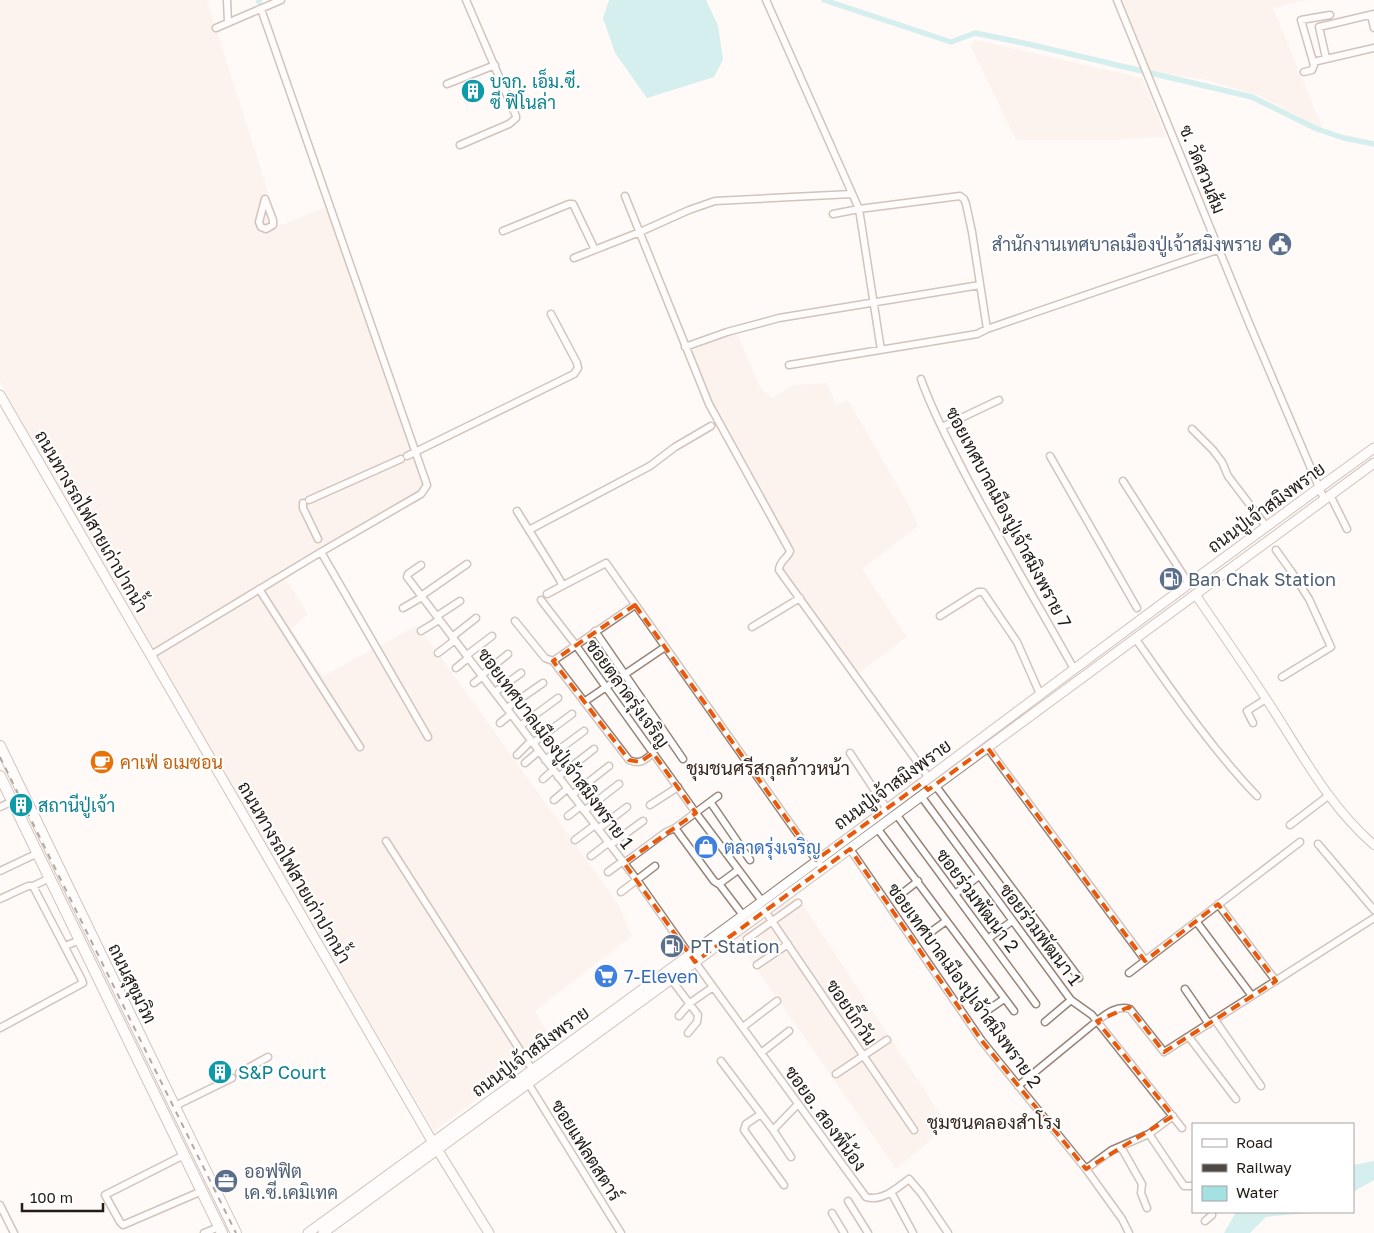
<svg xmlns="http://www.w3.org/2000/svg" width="1374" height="1233" viewBox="0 0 1374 1233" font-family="'Golos Text',Sarabun,sans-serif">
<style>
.built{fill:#f8ebe4}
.water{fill:#a3e1e3}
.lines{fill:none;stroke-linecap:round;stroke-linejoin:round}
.canal{stroke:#a3e1e3;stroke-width:5.5}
.minor-casing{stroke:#988376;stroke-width:9}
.tertiary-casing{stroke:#988376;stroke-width:10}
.secondary-casing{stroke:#988376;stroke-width:11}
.trunk-casing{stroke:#988376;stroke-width:12}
.minor{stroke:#fff;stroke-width:6}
.tertiary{stroke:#fff;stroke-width:8}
.secondary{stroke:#fff;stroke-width:9}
.trunk{stroke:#fff;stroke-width:10}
.rail{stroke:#504844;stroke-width:2;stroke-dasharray:6 6;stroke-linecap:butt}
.marked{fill:none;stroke:#e8590c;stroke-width:4;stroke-dasharray:10 6;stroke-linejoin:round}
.labels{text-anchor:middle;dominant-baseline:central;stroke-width:4.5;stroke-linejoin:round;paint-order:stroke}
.culture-label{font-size:18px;fill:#0d838f;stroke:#fff;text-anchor:start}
.street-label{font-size:18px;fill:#231b16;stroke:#fff}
.service-label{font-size:18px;fill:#4e5e75;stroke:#fff;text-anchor:start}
.food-label{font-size:18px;fill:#c56008;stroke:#fff;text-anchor:start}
.shop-label{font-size:18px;fill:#366cbe;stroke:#fff;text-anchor:start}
.neighbourhood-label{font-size:19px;fill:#3a281e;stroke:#fff}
</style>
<rect width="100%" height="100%" fill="#fffaf7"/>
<path class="built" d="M0 0H207L279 226 326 207 424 488 281 572 308 614 291 629 323 676 416 626 430 642 619 905 632 936 535 1011 554 1043 434 1131 150 649 0 382Z
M1119 0H1305L1273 8 1323 129 1260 96 1206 80 1149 71Z
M975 40 1142 78 1166 137 1111 140H1016L970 45Z
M736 331 761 389 772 398 794 385 827 383 836 405 848 400 907 502 918 526 862 569 907 637 857 674 776 563 792 548 721 416 717 415 688 348Z
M796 894 948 1126 896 1169 735 938Z"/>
<path class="water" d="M609 0H706L718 25 723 60 714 77 647 98 615 53 603 18Z
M1374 1161V1180L1353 1192V1165Z
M1236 1212H1318L1266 1217 1250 1233H1224Z"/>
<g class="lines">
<path class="canal" d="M824 0 951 42 975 33 1028 44 1252 97 1317 129 1344 138 1374 144
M259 2V0"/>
<g class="minor-casing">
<path id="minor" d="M227 0 228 22
M766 0 859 209 881 350
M1117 0 1249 323 1324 499
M1371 15 1374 28
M216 28 281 0
M1326 58 1319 27 1374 14
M1313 62 1374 48
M1304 72 1312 70 1314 65 1301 20 1330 15
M447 84 495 65
M460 145 509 124 516 118V116L466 0
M625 196 709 404 790 551C788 558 779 561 779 570L929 778
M265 199 273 220V225L266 229 261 227 259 222Z
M833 214 859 209 960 196 964 199 966 204 972 232 987 329
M503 231 569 204H573L595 250
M574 258 640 232 689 210 715 201 852 194
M685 347 727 332 779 318 980 285
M789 365 977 334 987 329 1220 249
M921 379C932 411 949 442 964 472 999 539 1037 603 1074 669
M942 427 999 400
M1192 429 1213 450 1222 462 1228 476 1266 526
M407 456 574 374 578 368 577 363 551 314
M1050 456 1137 608
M1123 481 1189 584
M1330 495 1347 529
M309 500 401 459
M303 503V508L318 539
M517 511 560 580 562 586 606 563 819 864
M529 530 650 466 675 447 711 426
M1276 550 1291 571 1309 599 1331 647 1282 677
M321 552 428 737
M421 565 408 574 407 577 637 880 689 954
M259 589 360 747
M547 594 562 586
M421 596 467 564
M541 600 575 644 696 813 762 901
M403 608 422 597
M437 616 460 601
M940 616 978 592H983L1017 642 1040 694
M515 621 545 658 553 661 629 760C640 765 645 760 653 753
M752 627 800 598
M421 631 439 620
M595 631 683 759
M452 637 476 618
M1135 638C1173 692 1211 748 1257 796
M438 653 455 640
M151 655 321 552 421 494 427 485 261 9
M467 655 492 636
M553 661 635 605
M456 668 468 658
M482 675 508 654
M474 683 483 676
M495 692 521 673
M584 702 665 647
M507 708 543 683
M500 723 511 714
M1253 723 1247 711 1266 699
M520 726 558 698
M533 743 572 714
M987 747 1145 960
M850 753 887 809
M517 755 531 741
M545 760 584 731
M525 763 539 751
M558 777 594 749
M543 779 553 770
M935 785 1079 978
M572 795 609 766
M921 796 1071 1000 1092 1015 1182 1128
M554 800 567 789
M711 803 750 860
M650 805 678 787
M0 807 13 801
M584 811 619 784
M896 814 1036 1004
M568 816 581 806
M1290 825 1328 796
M675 828 714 881 720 885 742 914
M877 828 1014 1011
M598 829 627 807
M575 840 595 825
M386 841 532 1069
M1318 844 1374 910
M610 845 643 821
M850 849 982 1041 1086 1169 1122 1219 1129 1233
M591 856 608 843
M624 863 666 832 675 828 718 796
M0 871 38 853
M608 872 623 861
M719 884 738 870
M621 892 655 866
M955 894 979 876
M900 895 918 881
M0 899 28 886H33L50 878
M1218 904 1276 981
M765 911 914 1130
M1196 921 1252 996
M931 932 946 921
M989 938 1012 921
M747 939 798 903
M65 946 80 940
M695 962 866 1197C882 1202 897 1188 909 1179L921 1193 948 1233
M757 965 788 944
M1129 973 1300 842
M671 979 698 1015 697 1022 688 1033
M1185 989 1209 1024
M988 1010 1004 999
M679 1016 690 1003 713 987
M1215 1020 1261 1086
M1045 1022 1071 1000
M743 1027 777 1001
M0 1028 83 983 82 980 33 886
M1189 1037 1236 1099
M761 1053 789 1031
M721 1061 773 1130
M239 1073 268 1057
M836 1074 887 1040
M528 1083 621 1233
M1018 1086 1097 1021C1106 1014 1117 1005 1130 1009L1164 1052 1374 918
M175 1106 232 1078
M761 1114 746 1124 744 1130 784 1185
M1149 1134 1184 1186H1193
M1121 1147 1142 1184 1141 1193 1147 1208
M184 1155 105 1195 120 1222 123 1225 202 1191
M791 1157 773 1130 798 1104
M1086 1169 1112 1150 1149 1134 1173 1116
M891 1192 913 1233
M848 1201 868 1233
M0 1205 14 1233
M832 1213 844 1233
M1205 1221 1212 1215V1212
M204 1233 219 1227"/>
</g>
<g class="tertiary-casing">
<path id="tertiary" d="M1195 594C1221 632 1247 669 1272 708 1303 756 1330 807 1374 845"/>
</g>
<g class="secondary-casing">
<path id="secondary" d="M0 395 432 1141 489 1233
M308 1233C516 1082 724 931 930 777 1078 666 1225 556 1374 448
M323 1233 765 911 1374 463"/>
</g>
<g class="trunk-casing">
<path id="trunk" d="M0 746 236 1233
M0 776 222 1233"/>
</g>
<use href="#minor" class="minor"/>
<use href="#tertiary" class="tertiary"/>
<use href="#secondary" class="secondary"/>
<use href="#trunk" class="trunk"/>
<path class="rail" d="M0 757 236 1233"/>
</g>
<path d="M0 0H1374V1233H0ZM635 605 816 860 922 783 928 790 987 747 1145 961 1218 904 1276 981 1164 1052 1129 1007 1097 1021 1173 1116 1086 1169 982 1041 850 849 695 962 624 863 696 813 653 753 640 762 629 760 553 661Z" fill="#fffaf7" fill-opacity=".55" fill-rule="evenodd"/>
<path class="marked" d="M635 605 816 860 922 783 928 790 987 747 1145 961 1218 904 1276 981 1164 1052 1129 1007 1097 1021 1173 1116 1086 1169 982 1041 850 849 695 962 624 863 696 813 653 753 640 762 629 760 553 661Z"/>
<defs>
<g id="building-disc" transform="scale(1.25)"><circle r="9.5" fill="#0f9aa8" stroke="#fff"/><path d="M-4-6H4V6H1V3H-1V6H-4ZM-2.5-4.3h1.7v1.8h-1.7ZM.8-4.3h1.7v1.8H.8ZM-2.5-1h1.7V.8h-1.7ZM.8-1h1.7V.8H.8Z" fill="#fff"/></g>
<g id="civic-disc" transform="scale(1.25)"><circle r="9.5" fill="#5c6f8a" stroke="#fff"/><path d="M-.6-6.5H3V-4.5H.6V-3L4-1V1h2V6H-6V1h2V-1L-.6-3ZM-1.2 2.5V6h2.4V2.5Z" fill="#fff"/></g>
<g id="fuel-disc" transform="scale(1.25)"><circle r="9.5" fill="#5c6f8a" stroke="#fff"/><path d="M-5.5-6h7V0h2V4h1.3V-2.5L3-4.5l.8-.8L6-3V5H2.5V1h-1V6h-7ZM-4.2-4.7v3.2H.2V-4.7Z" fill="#fff"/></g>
<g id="cafe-disc" transform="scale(1.25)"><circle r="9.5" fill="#e8710a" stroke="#fff"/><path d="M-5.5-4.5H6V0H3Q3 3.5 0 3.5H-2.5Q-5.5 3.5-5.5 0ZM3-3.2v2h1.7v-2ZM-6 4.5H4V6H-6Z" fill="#fff"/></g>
<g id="shop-disc" transform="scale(1.25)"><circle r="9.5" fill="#3f7fe0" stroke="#fff"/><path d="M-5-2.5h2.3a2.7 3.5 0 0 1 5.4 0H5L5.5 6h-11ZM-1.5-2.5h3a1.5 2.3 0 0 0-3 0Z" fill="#fff"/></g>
<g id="supermarket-disc" transform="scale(1.25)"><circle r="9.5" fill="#3f7fe0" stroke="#fff"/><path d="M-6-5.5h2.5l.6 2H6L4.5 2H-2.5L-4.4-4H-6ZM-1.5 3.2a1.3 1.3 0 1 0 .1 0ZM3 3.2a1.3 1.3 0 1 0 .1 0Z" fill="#fff"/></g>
<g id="office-disc" transform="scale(1.25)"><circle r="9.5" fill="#5c6f8a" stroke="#fff"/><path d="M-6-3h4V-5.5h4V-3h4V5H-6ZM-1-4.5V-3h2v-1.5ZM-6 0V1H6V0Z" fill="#fff"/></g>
</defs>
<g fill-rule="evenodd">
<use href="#building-disc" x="473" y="91"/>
<use href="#civic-disc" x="1280" y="244"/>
<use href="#fuel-disc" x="1171" y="579"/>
<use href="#cafe-disc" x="102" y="762"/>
<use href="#building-disc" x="21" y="805"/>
<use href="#shop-disc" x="706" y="847"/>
<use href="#fuel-disc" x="672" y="946"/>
<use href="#supermarket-disc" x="606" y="976"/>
<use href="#building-disc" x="220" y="1072"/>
<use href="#office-disc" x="226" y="1181"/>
</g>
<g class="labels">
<g class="culture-label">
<text x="490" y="81">บจก. เอ็ม.ซี.<tspan x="490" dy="21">ซี ฟิโนล่า</tspan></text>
<text x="38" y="805">สถานีปู่เจ้า</text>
<text x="238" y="1072">S&amp;P Court</text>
</g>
<g class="street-label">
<text transform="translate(1203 169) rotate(68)">ซ. วัดสวนส้ม</text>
<text transform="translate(1266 507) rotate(-36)">ถนนปู่เจ้าสมิงพราย</text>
<text transform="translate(1009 517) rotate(62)">ซอยเทศบาลเมืองปู่เจ้าสมิงพราย 7</text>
<text transform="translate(92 521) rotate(60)">ถนนทางรถไฟสายเก่าปากน้ำ</text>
<text transform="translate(628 693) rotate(54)">ซอยตลาดรุ่งเจริญ</text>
<text transform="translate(556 748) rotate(53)">ซอยเทศบาลเมืองปู่เจ้าสมิงพราย 1</text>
<text transform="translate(892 784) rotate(-36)">ถนนปู่เจ้าสมิงพราย</text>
<text transform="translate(295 872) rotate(60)">ถนนทางรถไฟสายเก่าปากน้ำ</text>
<text transform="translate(978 900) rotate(53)">ซอยร่วมพัฒนา 2</text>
<text transform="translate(1041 934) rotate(53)">ซอยร่วมพัฒนา 1</text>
<text transform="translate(133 983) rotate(64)">ถนนสุขุมวิท</text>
<text transform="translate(965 985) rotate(54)">ซอยเทศบาลเมืองปู่เจ้าสมิงพราย 2</text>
<text transform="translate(852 1012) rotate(56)">ซอยบิ๊กวัน</text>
<text transform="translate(530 1051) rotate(-36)">ถนนปู่เจ้าสมิงพราย</text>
<text transform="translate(826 1118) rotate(54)">ซอยอ. สองพี่น้อง</text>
<text transform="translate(587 1150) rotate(58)">ซอยแฟลตสตาร์</text>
</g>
<g class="service-label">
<text x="1262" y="244" text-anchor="end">สำนักงานเทศบาลเมืองปู่เจ้าสมิงพราย</text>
<text x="1188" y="579">Ban Chak Station</text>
<text x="690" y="946">PT Station</text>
<text x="244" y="1171">ออฟฟิต<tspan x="244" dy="21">เค.ซี.เคมิเทค</tspan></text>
</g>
<g class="food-label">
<text x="120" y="762">คาเฟ่ อเมซอน</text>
</g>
<g class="shop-label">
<text x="724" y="847">ตลาดรุ่งเจริญ</text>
<text x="624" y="976">7-Eleven</text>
</g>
<g class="neighbourhood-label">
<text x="768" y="767">ชุมชนศรีสกุลก้าวหน้า</text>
<text x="994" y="1121">ชุมชนคลองสำโรง</text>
</g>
</g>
<rect x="1192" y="1123" width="162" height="90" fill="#ffffff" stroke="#a7a4a2"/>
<rect x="1202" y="1139" width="25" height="8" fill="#ffffff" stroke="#a7a4a2"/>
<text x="1236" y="1148" font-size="15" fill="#231b16">Road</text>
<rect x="1202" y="1164" width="25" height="8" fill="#504844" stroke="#a7a4a2"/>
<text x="1236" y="1173" font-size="15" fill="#231b16">Railway</text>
<rect x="1202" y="1186" width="25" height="15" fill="#a3e1e3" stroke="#a7a4a2"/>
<text x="1236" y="1198" font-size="15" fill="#231b16">Water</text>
<path d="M22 1203v8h81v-8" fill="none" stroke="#231b16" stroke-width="2.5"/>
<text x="30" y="1203" font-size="15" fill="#231b16" stroke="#ffffff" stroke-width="4" paint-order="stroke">100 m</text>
</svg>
